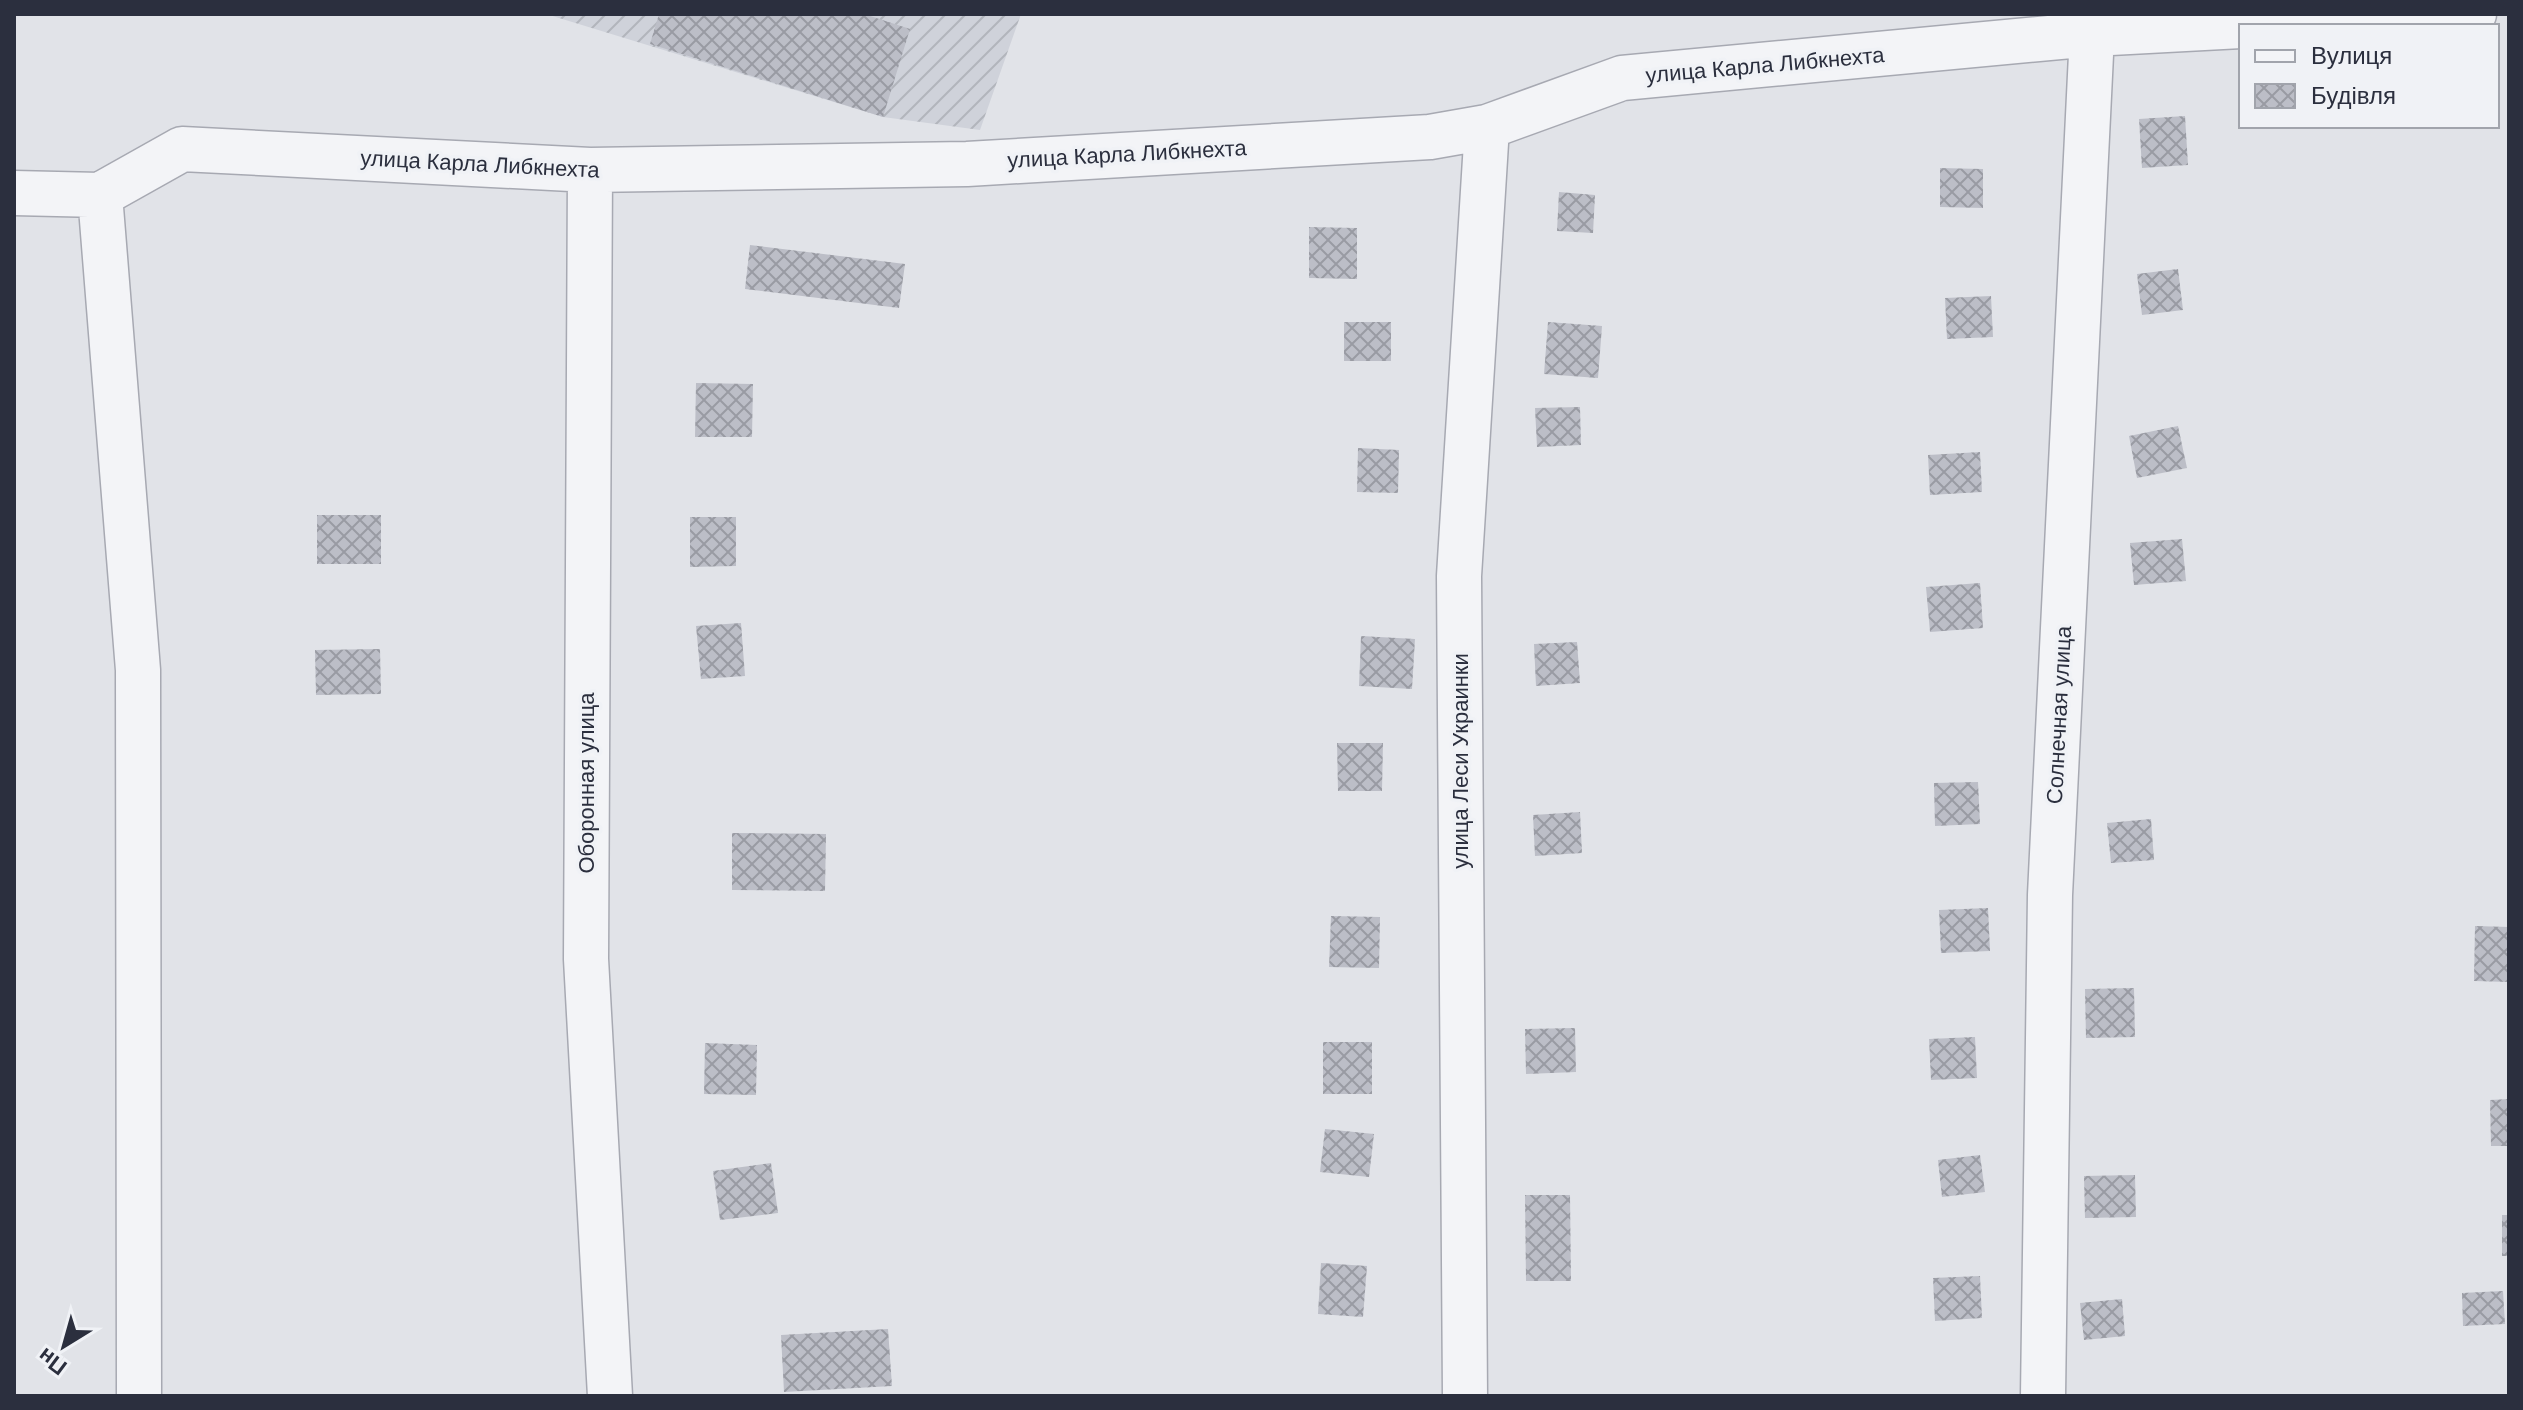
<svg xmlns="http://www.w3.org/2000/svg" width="2523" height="1410" viewBox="0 0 2523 1410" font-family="'DM Sans',sans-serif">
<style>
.industrial{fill:url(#industrial-furrows)}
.building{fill:url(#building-cross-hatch)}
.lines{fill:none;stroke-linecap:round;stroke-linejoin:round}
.minor-casing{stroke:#a7a9b2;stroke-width:47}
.minor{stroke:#f3f4f7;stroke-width:44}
.labels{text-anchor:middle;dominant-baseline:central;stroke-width:7;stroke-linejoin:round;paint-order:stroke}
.street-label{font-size:22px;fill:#2b2f3e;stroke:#f0f2f6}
</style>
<defs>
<pattern id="industrial-furrows" width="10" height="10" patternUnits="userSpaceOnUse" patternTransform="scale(2)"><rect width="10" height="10" fill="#cfd2da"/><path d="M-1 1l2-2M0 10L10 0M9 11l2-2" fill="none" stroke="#b2b5bc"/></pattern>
<pattern id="building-cross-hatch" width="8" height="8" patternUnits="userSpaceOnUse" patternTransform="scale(2)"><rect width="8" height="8" fill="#bcbec7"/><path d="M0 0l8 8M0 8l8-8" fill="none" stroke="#999ba3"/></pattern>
</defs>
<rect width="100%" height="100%" fill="#e1e3e8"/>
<path class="industrial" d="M546 14H1021L980 130 883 117Z"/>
<path class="building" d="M659 14H864L910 29 883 117 650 44Z
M2185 116 2188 165 2142 168 2139 119Z
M1940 168 1983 169V208L1940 207Z
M1559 192 1595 195 1593 233 1557 231Z
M1309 227 1357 228V279L1309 278Z
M750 245 905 264 899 308 745 289Z
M2178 269 2183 310 2142 315 2137 274Z
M1991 296 1993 337 1947 339 1945 298Z
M1344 322H1391V361H1344Z
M1548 322 1602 326 1598 378 1544 374Z
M696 383 753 384 752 437H695Z
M1580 407 1581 445 1537 447 1535 408Z
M2178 426 2187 468 2137 478 2129 436Z
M1358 448 1399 450 1398 493 1357 492Z
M1980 452 1982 492 1930 495 1928 455Z
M317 515H381V564H317Z
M690 517H736V566L690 567Z
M2182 539 2186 581 2134 585 2130 543Z
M1980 583 1983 628 1930 632 1926 587Z
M741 623 745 676 701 679 696 626Z
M1361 636 1415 639 1412 689 1359 686Z
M1577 642 1580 683 1536 686 1534 644Z
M380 649 381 694 316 695 315 650Z
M1337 743H1383L1382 791H1338Z
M1978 782 1980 824 1935 826 1934 783Z
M1580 812 1582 853 1535 856 1533 815Z
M2151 819 2154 860 2111 863 2107 823Z
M732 833 826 834 825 891 732 890Z
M1988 908 1990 951 1941 953 1939 910Z
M1331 916 1380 917 1379 968 1329 967Z
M2475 926 2509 927V982L2474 981Z
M2134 988 2135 1037 2086 1038 2085 989Z
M1575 1028 1576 1072 1526 1074 1525 1029Z
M1975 1037 1977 1078 1931 1080 1929 1039Z
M1323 1042H1372V1094H1323Z
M705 1043 757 1045 756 1095 704 1094Z
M2509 1099V1146H2491L2490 1100Z
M1325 1129 1374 1134 1369 1177 1320 1172Z
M1980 1155 1985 1192 1942 1197 1938 1160Z
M771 1163 778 1213 720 1220 713 1171Z
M2135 1175 2136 1217 2085 1218 2084 1176Z
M1525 1195H1570L1571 1281H1526Z
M2502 1215H2509V1256H2502Z
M1321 1263 1367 1266 1363 1317 1318 1314Z
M1980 1276 1982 1318 1935 1321 1933 1278Z
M2503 1291 2505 1324 2463 1326 2462 1293Z
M2122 1299 2125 1336 2084 1340 2080 1303Z
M888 1329 892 1386 784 1392 781 1335Z"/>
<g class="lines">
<g class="minor-casing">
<path id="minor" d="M2242 26 2474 14
M590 170 586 959 610 1396
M14 193 100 195 182 149 590 170 967 164 1430 137 1487 127 1622 78 2092 34 2241 26
M100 195 138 670 139 1396
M1465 1396 1459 576 1487 127
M2043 1396 2050 895 2092 34"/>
</g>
<use href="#minor" class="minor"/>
</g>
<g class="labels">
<g class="street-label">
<text transform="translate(1765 65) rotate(-5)">улица Карла Либкнехта</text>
<text transform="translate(1127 154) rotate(-3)">улица Карла Либкнехта</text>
<text transform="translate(480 164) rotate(3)">улица Карла Либкнехта</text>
<text transform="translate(2059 715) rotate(-87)">Солнечная улица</text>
<text transform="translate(1460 761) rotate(-90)">улица Леси Украинки</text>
<text transform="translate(586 783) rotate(-90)">Оборонная улица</text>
</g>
</g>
<rect width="2523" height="1410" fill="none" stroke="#2b2f3e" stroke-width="32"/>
<rect x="2239" y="24" width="260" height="104" fill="#f0f2f6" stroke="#a1a4ac" stroke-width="2"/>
<rect x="2255" y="50" width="40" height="12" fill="#f3f4f7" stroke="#a1a4ac" stroke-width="2"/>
<text x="2311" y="64" font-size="24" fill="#2b2f3e">Вулиця</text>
<rect x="2255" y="84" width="40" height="24" fill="url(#building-cross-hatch)" stroke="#a1a4ac" stroke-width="2"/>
<text x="2311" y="104" font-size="24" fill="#2b2f3e">Будівля</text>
<g transform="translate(64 1346) rotate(217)" stroke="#f0f2f6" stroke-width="6" paint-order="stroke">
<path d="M0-6L14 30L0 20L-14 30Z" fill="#2b2f3e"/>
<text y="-12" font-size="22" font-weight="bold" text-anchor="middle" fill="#2b2f3e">Пн</text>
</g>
</svg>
